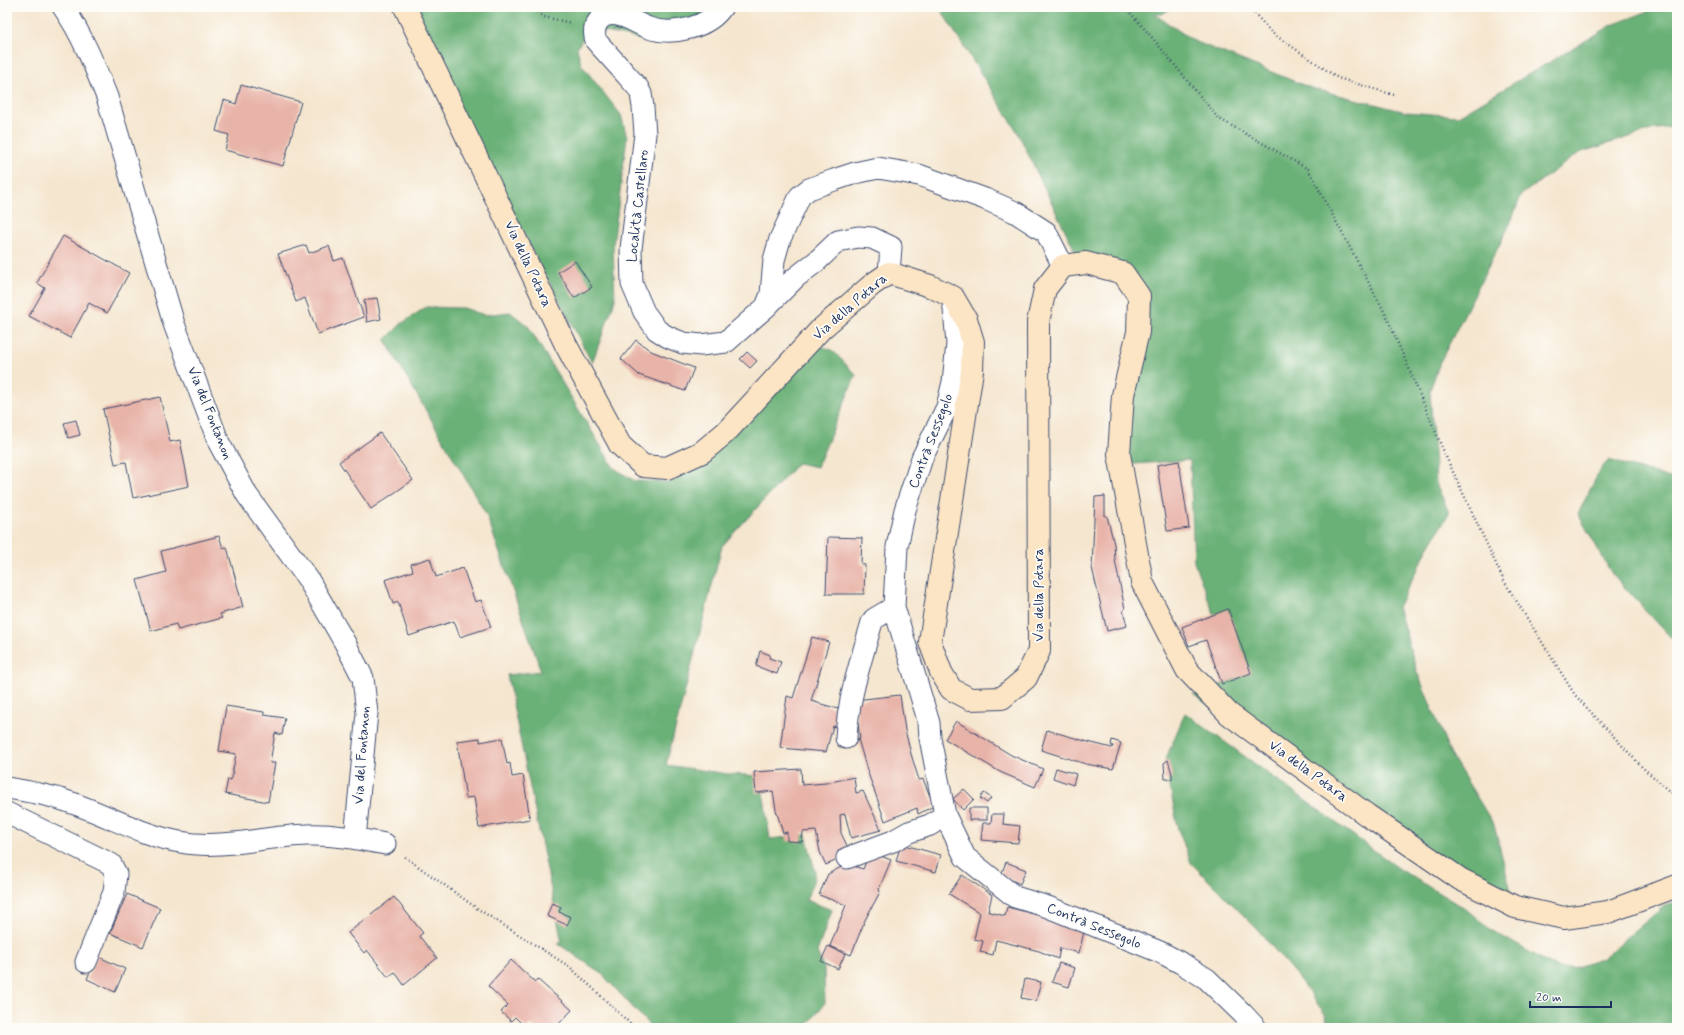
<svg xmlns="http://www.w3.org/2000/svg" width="1684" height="1035" viewBox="0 0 1684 1035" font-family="Mynerve,sans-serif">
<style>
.forest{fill:#6bb177;stroke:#43706a}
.building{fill:#e8b3a8}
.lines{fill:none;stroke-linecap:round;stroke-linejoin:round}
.street-casing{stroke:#3c4a6f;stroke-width:23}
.secondary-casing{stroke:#3c4a6f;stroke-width:24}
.path{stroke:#3c4a6f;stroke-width:2.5;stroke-dasharray:1 3;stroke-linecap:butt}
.street{stroke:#fff;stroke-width:21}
.secondary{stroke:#fce5c4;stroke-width:22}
.labels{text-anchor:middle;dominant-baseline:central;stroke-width:3.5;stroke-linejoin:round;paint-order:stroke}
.street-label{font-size:14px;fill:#1b2f5e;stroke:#fdfcf7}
</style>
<rect width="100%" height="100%" fill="#fdfcf7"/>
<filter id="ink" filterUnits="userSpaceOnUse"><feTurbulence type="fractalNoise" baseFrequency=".025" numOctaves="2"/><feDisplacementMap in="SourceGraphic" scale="8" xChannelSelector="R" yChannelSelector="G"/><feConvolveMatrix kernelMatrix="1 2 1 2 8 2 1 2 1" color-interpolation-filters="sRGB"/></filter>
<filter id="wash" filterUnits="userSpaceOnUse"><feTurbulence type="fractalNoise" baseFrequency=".012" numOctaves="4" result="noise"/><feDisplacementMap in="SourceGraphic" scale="16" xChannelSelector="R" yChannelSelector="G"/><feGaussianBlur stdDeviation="0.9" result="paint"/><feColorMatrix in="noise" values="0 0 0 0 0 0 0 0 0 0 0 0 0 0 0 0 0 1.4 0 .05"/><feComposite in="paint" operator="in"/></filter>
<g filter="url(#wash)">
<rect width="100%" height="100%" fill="#f5e6cf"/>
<path class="forest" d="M405 7H711L681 35 655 42 596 30 585 35 577 48 581 64 621 115 627 137 613 246 615 300 592 363 549 281H548Z
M939 7H1173L1162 14H1154L1194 41 1311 88 1406 112 1458 116 1612 25 1659 7H1677V126L1651 130 1579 153 1521 195 1511 222 1440 362 1430 390 1436 483 1449 513 1428 548 1398 607 1417 672 1451 755 1494 825 1515 907 1257 740 1193 694 1208 691 1209 689 1238 678 1194 562 1190 460 1120 465 1141 355 1125 270 1101 256 1077 255 1017 131Z
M426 307 464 308 484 315 510 312 528 326 614 468 635 481 670 482 700 463 817 344 833 351 856 375 817 467 798 463 722 546 666 765 728 774 761 776 770 839 806 835 815 871 814 879 806 900 832 910 817 952 824 968 825 1003 805 1028H652L601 973 557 943H562L507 675 541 671 486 514 385 340 401 324Z
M1609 460 1677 480V644L1612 574 1578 514 1600 470Z
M1185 713 1401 870 1467 910 1491 930 1559 969 1577 967 1603 958 1664 906 1677 903V1028H1329L1325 1014 1296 975 1258 930 1191 863 1178 829 1165 761Z"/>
<g id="blocks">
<path class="building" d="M241 85 301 102 283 166 225 150 229 135 216 131 224 100 236 104Z
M63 236 129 273 107 313 89 303 70 338 29 316 45 288 37 283Z
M306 245 309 253 329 246 334 261 343 258 364 317 318 334 305 298 296 302 278 254Z
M575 261 592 287 574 298 558 272Z
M377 298 381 319 367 322 364 300Z
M636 340 651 351 694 368 685 391 639 375 621 359Z
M747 352 757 361 750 368 740 359Z
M160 397 170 442 180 440 189 486 133 498 126 462 115 464 103 409Z
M76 420 80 435 68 438 64 423Z
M380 433 413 480 371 509 339 462Z
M1179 461 1189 528 1167 531 1157 465Z
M1105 496V516H1107L1114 544 1115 560 1125 609 1123 610 1127 626 1107 631 1092 568 1095 497Z
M219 536 223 548 227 547 243 607 220 614 222 618 178 630 176 624 151 631 137 580 166 572 161 551Z
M828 537 862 538 861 564 865 565 864 594H826Z
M430 558 436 577 463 568 475 602 481 600 491 627 460 637 454 621 409 636 398 602 393 604 385 580 413 571 411 564Z
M1228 609 1251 673 1222 684 1206 640 1189 646 1182 627Z
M812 637 829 642 811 701 842 710 836 727 833 726 826 752 780 748 787 696 793 698Z
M760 651 770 655 769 658 781 662 777 674 756 666Z
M900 695 905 730 911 754 919 780 923 779 934 806 918 814 917 808 885 821 867 770 858 739H860L855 700Z
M226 706 264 712V715L285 718 282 735 275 733 270 763H275L268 802 225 794 228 779 231 780 236 754 219 751Z
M956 721 1011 755 1043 769 1035 787 1000 772 945 739Z
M1047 730 1092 743 1112 748 1113 746 1111 745 1112 740 1121 743 1113 769 1086 764 1041 750Z
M480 738V742L502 738 507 764 510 763 512 777 523 775 530 819 479 828 474 797 466 798 457 741Z
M1168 760 1172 774V779H1165L1164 763Z
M1056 768 1076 774 1073 785 1053 778Z
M801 769 802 785 826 783 854 777 856 793 863 791 881 830 851 838 845 814 840 815 841 833 851 854 826 865 820 852 816 831 803 832 802 842 787 841V832L783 833 776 810 773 791 756 793 754 772Z
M964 789 974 799 963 810 953 799Z
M984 793 991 798 987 803 980 798Z
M969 808H987V820H969Z
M992 814H1004L1003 824 1020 826 1018 843 981 840 983 823H991Z
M901 844 941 855 936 872 896 861Z
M870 852 891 860 879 889 880 892 865 920 851 955 830 946 846 905 819 895 828 874 847 864 863 869Z
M1006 862 1026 870 1020 884 1001 875Z
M962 875 992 895 988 912H990L1005 916 1007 907 1031 913 1034 911 1085 927 1079 953 1060 948 1058 959 1039 951 996 940 993 955 980 952 983 941 974 939 980 913 949 894Z
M127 894 160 908 143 947 110 933Z
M394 897 423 933 419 936 437 958 404 985 395 972 388 977 367 950 364 953 348 933Z
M552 903 561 907 559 912 571 917 567 925 547 916Z
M828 946 845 954 838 969 821 961Z
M97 956 125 969 115 992 87 979Z
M511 960 535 982 537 979 572 1010 555 1028H536L531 1024 526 1028 515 1017 511 1021 501 1012 508 1005 488 986Z
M1059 963 1075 968 1069 987 1052 982Z
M1025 979 1041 982 1036 1001 1021 998Z"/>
</g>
</g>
<g filter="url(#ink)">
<use href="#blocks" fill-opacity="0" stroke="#3c4a6f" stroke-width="1"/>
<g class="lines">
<g class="street-casing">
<path id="street" d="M63 7C82 34 95 67 107 97L174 324 219 443 247 495 308 579 345 643 363 678 367 713 356 828
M722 7C708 28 672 36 649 28 638 24 628 17 617 15 600 12 591 26 596 41L623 71 638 88 641 94 643 107 645 134 631 249 632 284 644 312 657 330 668 337 683 343 701 345 726 342 766 307 795 278 817 261 838 241 858 237 872 238 891 247 889 273
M953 297 957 344 953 382 947 407 922 458 905 510 897 547 894 607 929 723 930 738 945 815 965 857 1015 897 1048 907 1160 952 1181 963 1207 979 1243 1014 1256 1028
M766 307 771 294 774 260 780 239 800 196 809 189 834 180 855 173 878 168 919 175 985 199 1015 212 1046 232 1063 266
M846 738C848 698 861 661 872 622L874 619 894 607
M7 788C26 791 45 794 63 800 103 812 139 835 180 842 223 850 265 836 307 835 334 834 359 839 385 844
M7 813 111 864 116 874 114 892 86 962
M847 858 893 841 909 832 930 825 945 815"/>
</g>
<g class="secondary-casing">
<path id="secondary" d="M405 7 566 345 620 445 643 466 667 468 702 452 726 432 821 329 873 284 889 273 930 286 953 297 966 319 973 342 972 371 930 642 941 672 951 689 970 699 1002 698 1026 678 1039 651 1038 322 1045 289 1063 266 1086 263 1123 273 1139 296 1138 332 1123 395 1119 454 1142 582 1187 670 1229 714 1367 815 1460 879 1515 907 1564 918 1608 912 1677 886"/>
</g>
<path class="path" d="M532 7 544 17 571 23
M1125 7 1150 35 1218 118 1308 169 1386 315 1447 459 1504 581 1575 695 1643 768 1677 797
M1249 7 1272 33 1338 78 1394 95
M405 857 478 909 570 967 635 1028"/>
<use href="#street" class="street"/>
<use href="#secondary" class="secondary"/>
</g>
</g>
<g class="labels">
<g class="street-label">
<text transform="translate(638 206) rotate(-84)">Località Castellaro</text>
<text transform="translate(528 264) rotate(65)">Via della Potara</text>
<text transform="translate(850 307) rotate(-41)">Via della Potara</text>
<text transform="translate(210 413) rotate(68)">Via del Fontanon</text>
<text transform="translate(931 441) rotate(-69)">Contrà Sessegolo</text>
<text transform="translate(1039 595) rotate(-90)">Via della Potara</text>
<text transform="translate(362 755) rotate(-86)">Via del Fontanon</text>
<text transform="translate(1308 771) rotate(36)">Via della Potara</text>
<text transform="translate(1094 926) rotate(22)">Contrà Sessegolo</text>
</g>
</g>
<rect width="1684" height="1035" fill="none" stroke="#fdfcf7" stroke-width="24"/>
<path d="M1530 1001v6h81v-6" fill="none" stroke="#1b2f5e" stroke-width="2"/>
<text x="1536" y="1001" font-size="12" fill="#1b2f5e" stroke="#fdfcf7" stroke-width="3" paint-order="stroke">20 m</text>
</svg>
